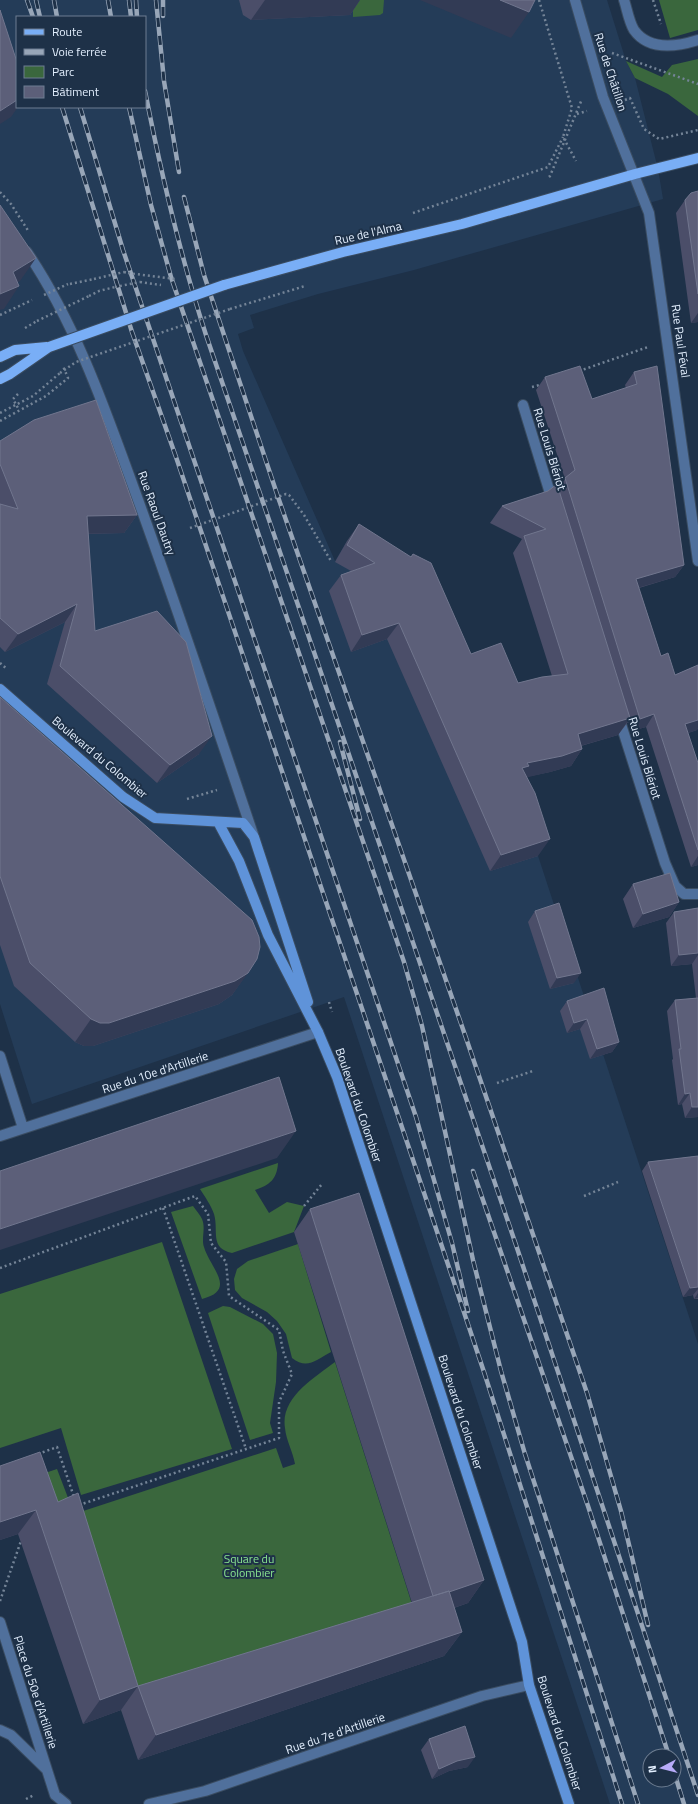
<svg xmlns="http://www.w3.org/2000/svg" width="698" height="1804" viewBox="0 0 698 1804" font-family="'Titillium Web',sans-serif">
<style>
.built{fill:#243c58;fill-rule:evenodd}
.green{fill:#3a673d}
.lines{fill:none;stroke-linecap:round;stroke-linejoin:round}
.lane-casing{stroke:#3a4c61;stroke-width:12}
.street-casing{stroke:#3a4c61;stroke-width:12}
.secondary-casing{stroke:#3a4c61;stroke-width:12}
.primary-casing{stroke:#3a4c61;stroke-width:12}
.path{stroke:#748497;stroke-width:2.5;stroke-dasharray:2 3;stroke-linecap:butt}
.lane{stroke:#50709c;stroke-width:10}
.street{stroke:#50709c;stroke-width:10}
.secondary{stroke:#5f93d9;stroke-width:10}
.primary{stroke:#79aef6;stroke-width:10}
.rail-casing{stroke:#98a6b8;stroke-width:4.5}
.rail{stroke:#1e3148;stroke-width:3;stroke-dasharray:9;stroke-linecap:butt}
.primary-bridge-casing{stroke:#3a4c61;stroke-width:12;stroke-linecap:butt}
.path-bridge{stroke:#748497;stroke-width:2.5;stroke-dasharray:2 3;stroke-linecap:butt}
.primary-bridge{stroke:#79aef6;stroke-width:10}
.wall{fill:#4b4e69}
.shaded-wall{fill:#323b55}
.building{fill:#5c5f79;stroke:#71768e}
.labels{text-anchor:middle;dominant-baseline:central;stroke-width:4;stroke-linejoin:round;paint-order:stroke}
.street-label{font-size:12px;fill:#e3effe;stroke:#1e3148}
.park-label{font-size:12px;fill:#8ae590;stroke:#1e3148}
</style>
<rect width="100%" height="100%" fill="#1e3148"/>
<path class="built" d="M0 0H607L626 61 635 78 658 169 663 199 414 270 318 294 250 315 254 328 238 334 243 351 335 561 347 541 399 573 523 810 698 1344V1804H610L344 997 32 1104 0 1004ZM17 17H145V107H17ZM650 1756H674V1780H650Z"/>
<path class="green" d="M353 0H384L383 13 380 15 353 17Z
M659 0H698V30L670 38Z
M698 59V116L668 94 635 78 626 61 662 77 672 65Z
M278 1163C277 1179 270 1185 255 1190L269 1213 287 1202 304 1206 294 1232 232 1253C209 1248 219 1231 214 1214 211 1205 205 1197 200 1189Z
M193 1206C196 1210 200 1215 202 1219 206 1228 201 1239 204 1247 210 1268 238 1290 202 1299L171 1212Z
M162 1242 232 1449 81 1495 61 1428 0 1448V1294Z
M298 1244 331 1352C316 1360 307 1370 292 1358L286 1334 277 1321 267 1312 242 1298 235 1290 234 1279 237 1269 248 1261Z
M223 1306 230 1307 263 1324 273 1334 277 1353 276 1382 270 1423 273 1433 250 1440 208 1313Z
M335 1362 417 1620 122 1712 74 1514 276 1448 283 1468 295 1464C293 1452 286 1440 285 1428 280 1398 314 1378 335 1362Z
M57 1469 70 1503 47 1510 36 1476Z"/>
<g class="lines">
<g class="lane-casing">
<path id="lane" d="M624 0C627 9 629 22 634 30 649 51 676 47 698 40"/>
</g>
<g class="street-casing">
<path id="street" d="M575 0 603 97 649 213 698 561
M27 252C75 323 104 406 133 486 175 601 214 718 253 834
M523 405 553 503
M619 718 665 863 675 886 684 894H698
M0 1056 23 1128
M0 1136 318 1032
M0 1622 47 1770
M0 1730 11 1735 47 1770 55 1795
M55 1795 66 1804
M149 1804 205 1791 482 1696 529 1685"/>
</g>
<g class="secondary-casing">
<path id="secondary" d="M0 689 123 797 155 818 243 823 254 837 308 1002
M218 822 239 861 268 935 318 1032 337 1077 522 1642 529 1685 569 1804"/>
</g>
<g class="primary-casing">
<path id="primary" d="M224 285 343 252 462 224 635 174 698 158
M0 357 15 350 47 347
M0 379 10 374 49 347"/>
</g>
<path class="path" d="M539 0 572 108 563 137 576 161
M653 0 661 24
M612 53 698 84
M625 100 630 98 644 129 659 139 698 130
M577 114 587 111
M549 177 550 176 582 99
M0 192 11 204 29 232
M413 213 548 167 563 137
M124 272 128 273
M140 282 161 285
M70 284 94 279
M89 296 99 291 115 287
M230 309 305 286
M0 315 32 300
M25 328 37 321
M579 371 648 347
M532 387 543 384
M18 394 13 399 19 410
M0 413 33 396 60 373
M0 421 46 396 68 378 63 366
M190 528 286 494 289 495 304 515 331 561
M0 663 7 669
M187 799 217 790
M329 1002 332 1012
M497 1083 533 1071
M584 1196 618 1182
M304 1206 322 1184
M163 1208 246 1449
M0 1268 195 1196 208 1214 211 1243 226 1262 229 1296 279 1330 283 1351 292 1374 279 1402V1438L79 1505
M38 1454 57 1447 74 1497
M0 1601 21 1541
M26 1799 34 1795"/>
<use href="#lane" class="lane"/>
<use href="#street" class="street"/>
<use href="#secondary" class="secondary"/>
<use href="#primary" class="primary"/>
<g class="rail-casing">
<path id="rail" d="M27 0 33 17
M36 0 40 17
M54 0 57 17
M108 0 111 17
M129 0 131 17
M136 0 137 17
M156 0 164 81 179 172
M163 16V0
M145 91C161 173 180 255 206 335L516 1245 698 1795
M62 107 132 332 176 457 411 1154 484 1372 622 1804
M80 107 123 250 416 1117 452 1243 468 1311
M129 107 151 205 171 277 404 962 422 1026 473 1260 501 1371 525 1454 638 1804
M184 197 204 275 278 497 465 1035 587 1393 621 1511 648 1625
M340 742 360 819
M473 1171 588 1506 669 1756
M674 1772 684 1804"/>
</g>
<use href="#rail" class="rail"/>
<g class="primary-bridge-casing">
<path id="primary-bridge" d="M49 347 224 285"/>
</g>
<path class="path-bridge" d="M128 273 175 279
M94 279 124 272
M115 287 140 282
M44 295 68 284
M37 321 89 296
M60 373 76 362 230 309"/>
<use href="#primary-bridge" class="primary-bridge"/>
</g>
<path class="wall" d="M239 0H360L350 15 251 20 243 15Z
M698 191V322L691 323 676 213 685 200Z
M634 372 684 565 675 577 639 588 661 656 675 675 698 665V728L697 730 688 733 698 763V865L691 867 646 727 631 731 628 722 618 735 581 746 582 749 571 766 550 772 526 777 538 856 490 871 387 639 351 652 329 591 341 575 351 571 335 562 347 541 359 524 471 654 518 683 552 676 513 553 522 539 490 523 502 506 559 488 565 479 536 390 545 377 592 399 626 388 625 385Z
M0 441 137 515 124 533 88 534 95 631 199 754 157 783 47 684 65 622 5 652 0 647Z
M0 697 257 959 232 995 219 1004 93 1046H84L75 1042 14 986 0 945Z
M633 884 679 902 669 917 633 928 623 899Z
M698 908V1117L685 1118 682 1104 678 1105 672 1060 673 1059 667 1011 675 1000 696 998 692 964 671 966 666 923 674 912Z
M535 911 574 983 550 989 528 922Z
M567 1001 619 1042 612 1052 590 1059 580 1029 567 1033 560 1011Z
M698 1156V1299H694L693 1295 683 1297 642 1171 648 1162Z
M310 1209 484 1580 468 1603 454 1608 462 1632 444 1656 138 1760 121 1710 83 1724 18 1534 0 1540V1466L58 1502 138 1686 412 1603 294 1232Z
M429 1739 468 1767 449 1771 432 1779 421 1750Z"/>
<path class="shaded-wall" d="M265 0H360L350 15 251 20Z
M420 0H500L529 12 511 38Z
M17 100V107H18L11 117 0 124V111Z
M36 258 20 281 0 293 13 272Z
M19 286 4 309 0 310V294Z
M698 313V322L691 323Z
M137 515 124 533 74 534 87 516Z
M684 565 675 577 627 591 636 579Z
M77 604 65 622 5 652 18 634Z
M399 623 387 639 351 652 362 635Z
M654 714 646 727 631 731 640 719Z
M630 718 618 735 566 750 578 734Z
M698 720V728L697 730 676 737 685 724Z
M212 736 199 754 157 783 170 765Z
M582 749 571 766 550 772 520 779 522 768 527 763Z
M550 839 538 856 490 871 501 855Z
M698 856V865L691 867Z
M679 902 669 917 633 928 643 914Z
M698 953V955L692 964 671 966 679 955Z
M248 973 232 995 219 1004 93 1046H84L75 1042 91 1019Z
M581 973 574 983 550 989 557 978Z
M587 1019 580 1029 567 1033 574 1023Z
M619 1042 612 1052 590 1059 597 1049Z
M690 1093 682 1104 678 1105 685 1094Z
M692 1107H698V1117L685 1118Z
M296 1131 277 1158 0 1250V1229Z
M698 1287V1289L693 1295 683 1297 690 1288Z
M698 1293V1298L694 1299Z
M36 1510 18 1534 0 1540V1522Z
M484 1580 468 1603 417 1620 433 1597Z
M462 1632 444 1656 138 1760 156 1735Z
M138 1686 121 1710 83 1724 100 1700Z
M475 1757 468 1767 449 1771 432 1779 439 1769 457 1761Z"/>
<path class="building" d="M500 0H535L529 12Z
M0 10 17 62V100L0 111Z
M698 191V294L685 200 691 193Z
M0 205 36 258 13 272 19 286 0 294Z
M580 366 592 399 637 384 634 372 657 366 684 565 636 579 661 656 668 653 675 675 698 665V720L685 724 698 763V850L654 714 640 719 565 478 575 470 545 377Z
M96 400 137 515 87 516 95 631 157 611 186 642 212 736 170 765 60 666 77 604 18 634 0 618V504L18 509 0 464V441L34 420Z
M557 484 630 718 578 734 582 749 562 756 527 763 529 766 522 768 535 793 550 839 501 855 399 623 362 635 341 575 375 563 347 545 359 524 411 557 413 554 431 563 471 654 501 643 518 683 542 677 568 674 524 536 546 529 502 506 548 491Z
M0 697 252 920 259 937 260 947 257 959 248 973 235 981 109 1023H100L91 1019 30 963 0 876Z
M670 873 679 902 643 914 633 884Z
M559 903 581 973 557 978 535 911Z
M698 908V953L679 955 674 912Z
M604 988 619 1042 597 1049 587 1019 574 1023 567 1001Z
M698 998V1107H692L690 1093 685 1094 679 1049H681L675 1000Z
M279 1077 296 1131 0 1229V1171Z
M698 1156V1287L690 1288 648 1162Z
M359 1193 484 1580 449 1592V1591L433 1596 310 1209Z
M40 1452 58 1502 78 1493 138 1686 449 1591 462 1632 156 1735 138 1686 100 1700 36 1510 0 1522V1466Z
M465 1726 475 1757 457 1761 439 1769 429 1739Z"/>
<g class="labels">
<g class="street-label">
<text transform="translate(611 72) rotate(72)">Rue de Châtillon</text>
<text transform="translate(368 233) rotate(-13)">Rue de l'Alma</text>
<text transform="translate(681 341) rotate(82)">Rue Paul Féval</text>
<text transform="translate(550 449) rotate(73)">Rue Louis Blériot</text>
<text transform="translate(157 513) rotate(70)">Rue Raoul Dautry</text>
<text transform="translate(100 757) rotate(40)">Boulevard du Colombier</text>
<text transform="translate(645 758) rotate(73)">Rue Louis Blériot</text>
<text transform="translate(155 1072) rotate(-18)">Rue du 10e d'Artillerie</text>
<text transform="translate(359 1105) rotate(71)">Boulevard du Colombier</text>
<text transform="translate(461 1412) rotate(72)">Boulevard du Colombier</text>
<text transform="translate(36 1692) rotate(72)">Place du 50e d'Artillerie</text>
<text transform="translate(335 1733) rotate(-19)">Rue du 7e d'Artillerie</text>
<text transform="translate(560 1733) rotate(72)">Boulevard du Colombier</text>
</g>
<g class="park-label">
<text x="249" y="1558">Square du<tspan x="249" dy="14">Colombier</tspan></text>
</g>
</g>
<rect x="16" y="16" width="130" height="92" fill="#1e3148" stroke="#6d7d91"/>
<rect x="24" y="29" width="20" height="6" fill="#79aef6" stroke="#6d7d91"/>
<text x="52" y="36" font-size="12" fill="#e3effe">Route</text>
<rect x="24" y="49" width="20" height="6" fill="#98a6b8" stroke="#6d7d91"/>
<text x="52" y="56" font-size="12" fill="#e3effe">Voie ferrée</text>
<rect x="24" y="66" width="20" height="12" fill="#3a673d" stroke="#6d7d91"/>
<text x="52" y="76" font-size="12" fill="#e3effe">Parc</text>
<rect x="24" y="86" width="20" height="12" fill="#5c5f79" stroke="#6d7d91"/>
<text x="52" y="96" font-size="12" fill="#e3effe">Bâtiment</text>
<g transform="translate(662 1768) rotate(263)"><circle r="19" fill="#1e3148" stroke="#6d7d91"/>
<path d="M0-3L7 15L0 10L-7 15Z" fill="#b7abf8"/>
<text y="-6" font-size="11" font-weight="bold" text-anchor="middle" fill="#e3effe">N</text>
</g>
</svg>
